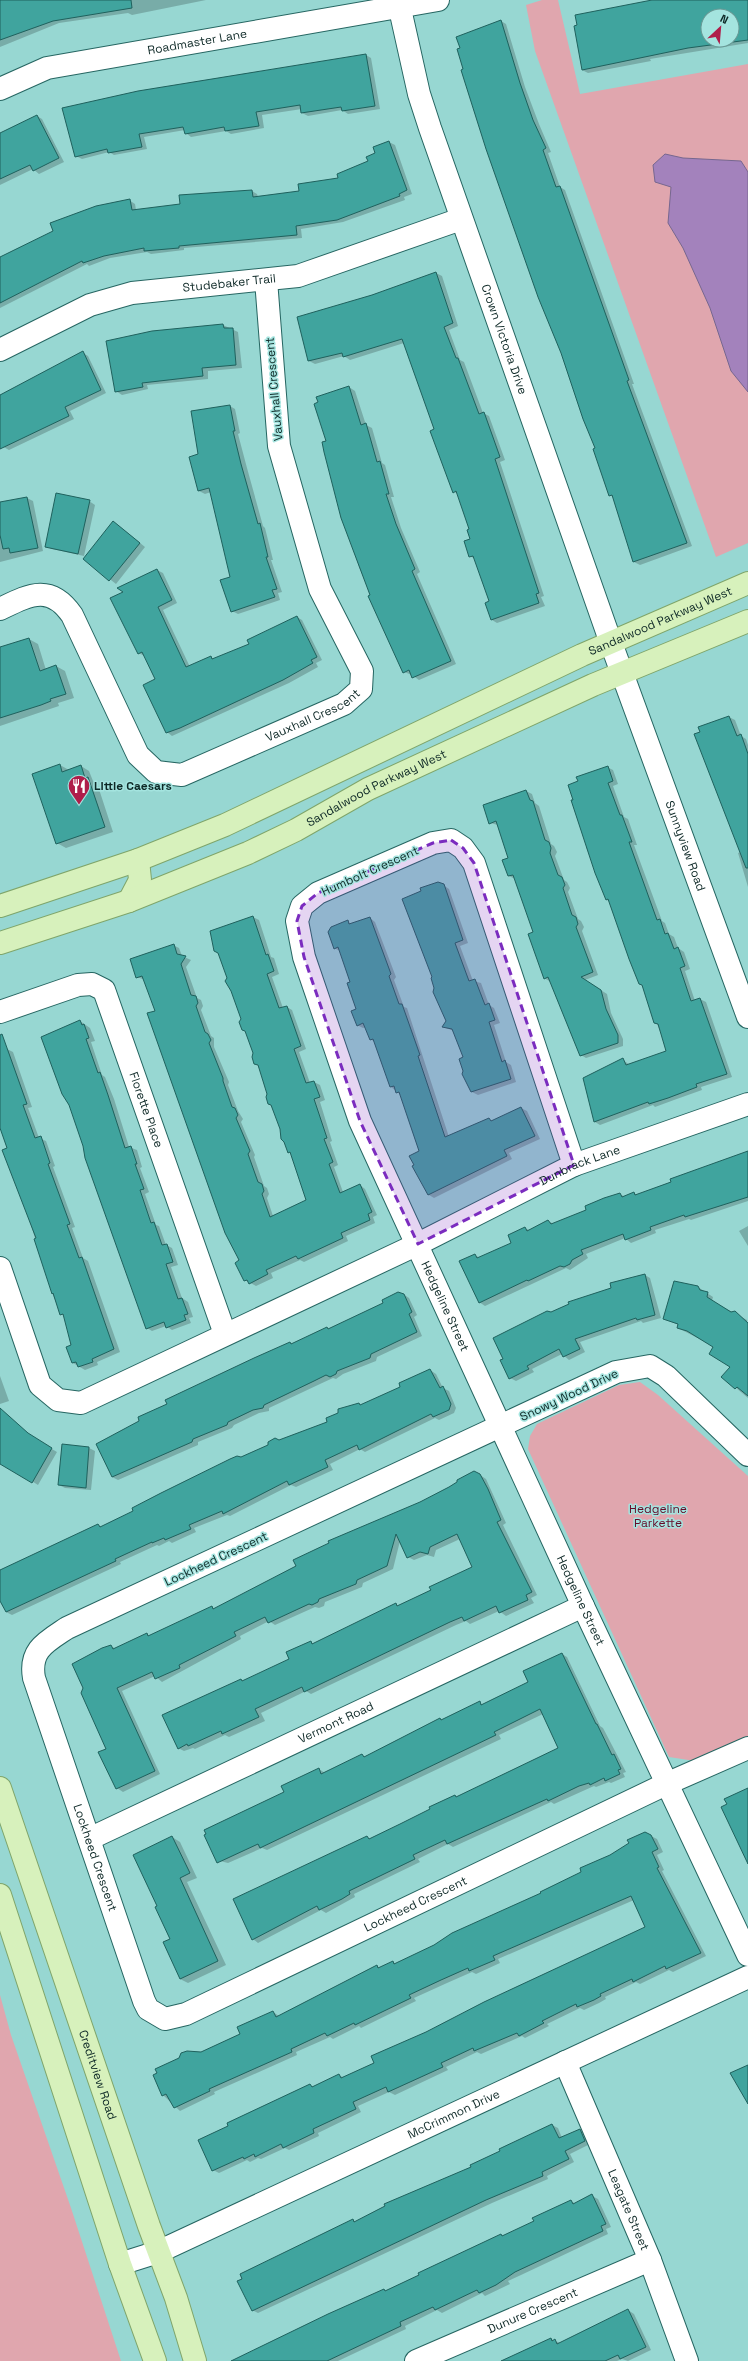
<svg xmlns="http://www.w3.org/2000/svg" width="748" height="2361" viewBox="0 0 748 2361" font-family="'Space Grotesk',sans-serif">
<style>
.green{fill:#e0a6ae}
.water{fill:#a382bc;stroke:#76678f}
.shadow{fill:#0003;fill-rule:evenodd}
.building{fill:#40a49e;stroke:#1f615d;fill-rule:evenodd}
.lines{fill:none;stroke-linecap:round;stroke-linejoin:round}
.minor-casing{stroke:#266662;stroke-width:24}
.major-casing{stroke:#7fa56a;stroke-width:24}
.minor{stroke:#fff;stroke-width:22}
.major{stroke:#d7f1bc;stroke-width:22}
.marked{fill:#7b2cbf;fill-opacity:0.2;stroke:#7b2cbf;stroke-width:3;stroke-dasharray:8 5;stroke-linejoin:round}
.labels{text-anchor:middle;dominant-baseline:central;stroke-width:3;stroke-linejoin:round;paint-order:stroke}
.street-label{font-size:12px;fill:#0d2826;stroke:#a4e4df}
.poi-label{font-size:12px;font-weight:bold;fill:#0d2826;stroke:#a4e4df;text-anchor:start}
.park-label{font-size:12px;fill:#660b28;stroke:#a4e4df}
</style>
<rect width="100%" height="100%" fill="#97d7d2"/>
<path class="green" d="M542 0H558L580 94 748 64V543L716 557 535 51 526 5Z
M640 1382 658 1395 748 1476V1736L695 1761 669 1757 528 1449 530 1436 537 1424 619 1385Z
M0 1995 11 2035 71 2208 121 2361H0Z"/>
<path class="water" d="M665 154 683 158 741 161 748 172V392L731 371 710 308 683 248 668 223 671 187 655 182 653 165Z"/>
<path class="shadow" d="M0 0H206L132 15 128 13 59 23 0 47Z
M655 0H748V43L650 59 651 61 588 73 582 70ZM708 16H732V40H708Z
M501 21 506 24 525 87 539 124 551 152 548 153 560 187 565 190 634 384H632L692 546 640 565 634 562 613 497 610 495 597 448 465 69 461 48Z
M366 55 371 58 380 109 348 114 342 110 308 116 302 113V109L262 115 264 128 231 134 226 131 191 137 186 133 185 130 144 137 147 149 114 155 109 152 82 159 76 156 63 109Z
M37 116 42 119 64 162 39 174 33 169 0 185V134Z
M389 142 395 145 412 194 404 197 405 200 343 222 301 229 302 238 184 248V250L151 254 147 252 110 258 89 266 87 264 0 308V258L129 200 135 204 136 210 181 205 252 191 257 194 258 197 300 192 339 179 369 162Z
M436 273 442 276 458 326 449 330 460 360 464 362 483 413 489 416 505 460 500 462 544 596 541 597 545 606 497 623 492 620 490 602 475 559 470 556V530L458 494 454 492 435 430 404 343 350 360 344 356 315 364 309 361 298 318 372 296Z
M223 325 238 332 242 368 208 371V379L147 385 148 389 122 395 116 391Z
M83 353 88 356 106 393 70 411 74 419 9 450 0 445V395Z
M349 387 355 391 366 425 372 428 382 463 385 465 394 497H391L401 528 420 572 417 574 456 664 419 680 412 675 404 672 359 567 332 480 328 441Z
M230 406 235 409 240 433 238 434 247 468 263 526 265 528 273 560H271L282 592 278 593 280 600 238 614 232 611 231 577 211 492 205 494 199 491V455Z
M27 498 33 501 43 551 0 562V503Z
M89 501 95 505 84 556 52 549 46 546Z
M119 526 145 547 116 584 84 559Z
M157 570 163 573 177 603 163 610 190 667 211 657 215 660 250 644 297 617 302 620 322 660 316 663 318 667 289 683 172 736 167 732 156 679 145 656 138 653 124 593Z
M29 639 38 644 46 670 56 666 65 671 74 698 58 703 59 706 50 709 0 726V648Z
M729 717 735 720 741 736 746 739 748 745V887L738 853 741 852 699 728Z
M60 765 69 770 81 766 89 771 93 781 97 783 113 832 66 848 57 843Z
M607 767 613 770 618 784 613 786 624 817 628 819 637 845H634L662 921 665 923 669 934 674 937 678 948 684 952 690 969 685 971 695 1001 700 999 706 1002 732 1077 701 1087 702 1090 674 1100 655 1107 653 1105 600 1125 595 1122 623 1060 630 1065 668 1052 610 902 607 900 586 847Z
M526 791 532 794 535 803 539 806 551 844 554 846 557 852 555 856 564 880 567 882 570 888 568 892 578 919 581 921 584 927 582 931 598 975 585 980 607 994 611 1013 623 1039V1046L586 1058 581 1055 551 982 544 978 535 933 515 879 509 876V858L498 825 490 823Z
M443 885 449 889 468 943 460 946 473 981 481 983 489 1005 494 1008 500 1023 494 1025 506 1062 511 1065 516 1082 478 1095 472 1092 464 1071V1058L454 1031 443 1027 447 1021Z
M253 917 259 920 271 957 274 958 279 974 272 977 283 1008 287 1007 292 1010 306 1049 299 1052 310 1083 314 1082 320 1085 325 1100 320 1102 332 1141 330 1142 338 1165 334 1167 343 1192 360 1185 365 1189 377 1215 373 1217 375 1223 346 1236 348 1241 304 1262 300 1260 271 1273 273 1278 256 1286 245 1280 156 1011 145 980 137 977 173 945 179 948 182 956 191 960 186 967 197 998 201 1000 203 1006 201 1010 211 1036 214 1038V1047L229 1082 228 1085 238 1111 243 1119 241 1122 255 1155 254 1157 264 1186 267 1188 269 1194 267 1198 273 1216 308 1200 291 1154 282 1139 279 1122 267 1097 268 1094 242 1019Z
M370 918 375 922 396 977 394 980 404 1007 407 1008 449 1137 489 1119 492 1121 521 1108 527 1111 540 1139 509 1153 512 1159 434 1198 429 1195 421 1151 401 1095 391 1087 375 1042 370 1039 366 1027 363 1028 357 1025 358 1009 352 982 340 951 334 948 348 922 352 924Z
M80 1021 90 1028 95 1041 91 1042 102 1075 105 1077 114 1099 129 1147 137 1150 142 1167 140 1168 149 1192 145 1194 156 1225 159 1226 166 1245 172 1248 178 1265 171 1267 182 1298 188 1302 193 1317 189 1318 191 1323 172 1330 166 1326 152 1331 147 1328Z
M7 1049 13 1052 32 1107 28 1108 39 1138 46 1141 55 1166 53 1167 75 1227 72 1228 83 1258 88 1261 120 1352 97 1362 98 1365 85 1370 73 1363 72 1346 65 1316 61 1314 52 1293 0 1125V1051Z
M748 1152V1201L691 1220 689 1219 655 1230 656 1233 631 1243 625 1238 586 1254 588 1258 570 1270 566 1268 485 1306 479 1302 475 1255 480 1258 512 1243 525 1228 529 1230 548 1221 554 1224 588 1210 620 1194 625 1197 634 1193 637 1195Z
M748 1226V1246L739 1231Z
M645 1275 650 1278 661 1318 643 1323 641 1321 580 1342 585 1352 569 1360 562 1354 532 1369 534 1372 516 1381 510 1378 551 1313Z
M698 1287 713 1297 712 1301 747 1320 748 1398 723 1377 731 1367 715 1347 678 1328 679 1325 664 1319Z
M403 1294 409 1298 417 1315 414 1317 422 1336 377 1357 376 1361 343 1374 336 1379 333 1378 320 1384 269 1408V1411L259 1413 234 1425 232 1428 198 1442V1445L118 1480 112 1477 169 1404 290 1343 293 1344 327 1328 329 1329Z
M430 1370 436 1374 443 1388 449 1391 456 1408 454 1413 439 1420 435 1418 365 1452 360 1449 330 1464 333 1470 296 1487 291 1485 230 1516 227 1515 194 1528 196 1532 172 1543 169 1541 159 1546 157 1545 120 1562 121 1564 12 1615 6 1612 0 1599V1571L98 1525 102 1527 279 1441 329 1422 359 1404 362 1406 402 1387Z
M0 1376 9 1401 0 1404Z
M1 1410 33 1438 57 1452 38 1485 0 1461Z
M62 1445 89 1448 95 1451 91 1490 65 1488 59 1485Z
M480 1475 486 1479 506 1523 503 1525 537 1595 531 1598 534 1603 506 1616 499 1611 470 1624 466 1621 456 1625 311 1694 306 1691 261 1713 265 1721 229 1737 225 1735 195 1749 193 1748 184 1751 178 1748 241 1680 244 1681 290 1660 310 1642 314 1644 396 1605 399 1606 474 1568 460 1539 436 1550 434 1557 427 1555 414 1560 408 1557 400 1541 393 1569 363 1583 362 1587 325 1602 324 1606 319 1608 315 1607 275 1625 269 1621 240 1636 241 1639 162 1682 155 1676 122 1691 160 1774 123 1792 117 1788 108 1750 111 1646 116 1649 147 1634 150 1636 212 1607 215 1609 420 1503Z
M562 1654 567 1657 600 1726 603 1728 626 1772 623 1773 625 1777 611 1783 609 1782 596 1787 594 1786 554 1804 551 1802 453 1847 448 1844 418 1859 420 1862 354 1894 355 1897 326 1913 321 1910 258 1943 253 1939 367 1837 370 1839 401 1825 455 1796 458 1798 559 1749 543 1714 499 1735 501 1739 267 1850 262 1848 228 1863 216 1860 285 1792 319 1769 325 1773 362 1755 365 1757 440 1719 443 1720 480 1703 483 1705 529 1682Z
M651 1836 657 1839 663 1852 657 1855 664 1870 662 1871 706 1956 673 1972 669 1970 640 1984 636 1982 605 1997 606 1999 599 2003 584 2010 580 2008 547 2024 549 2026 525 2038 522 2036 481 2054 477 2052 446 2067 448 2070 395 2095 389 2092 358 2106 361 2112 318 2133 319 2136 289 2150 285 2148 261 2159 258 2158 250 2162 247 2160 219 2173 213 2170 230 2126 310 2085 314 2087 339 2075 344 2078 375 2063 427 2033 647 1927 634 1900 498 1959 500 1963 476 1974 472 1972 447 1983 414 1998 416 2001 361 2028 359 2026 333 2039 330 2037 296 2052 297 2055 214 2092 215 2094 180 2111 163 2095 201 2053 241 2034 273 2012 279 2016 377 1966 380 1968 393 1962 396 1964 542 1894Z
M172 1837 180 1842 197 1878 187 1882 226 1965 188 1983 180 1979 171 1939 159 1906Z
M552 2125 558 2128 562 2138 580 2130 586 2133 590 2144 570 2154 574 2162 547 2176 548 2179 492 2203 258 2313 252 2310 353 2220 356 2222 387 2207 386 2204 411 2193 430 2187 472 2167Z
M592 2196 598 2199 611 2227 606 2229 608 2234 521 2275 508 2281 510 2284 485 2296 482 2293 442 2313 437 2310 405 2326 406 2329 338 2361H250L384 2290 386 2291 501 2235 504 2236 535 2221 571 2201 576 2204Z
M628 2310 634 2314 651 2350 628 2361 622 2359 617 2361H521L551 2339 560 2343Z"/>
<path class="building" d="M0 0H131L132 8 53 21 0 40Z
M652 0H748V40L688 48 582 70 574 26 577 25 575 15ZM708 16H732V40H708Z
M501 20 520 83 533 120 546 148 543 150 556 187 560 186 629 380 627 381 687 543 633 562 612 495 609 496 593 449 595 448 583 419 561 353 538 297 486 149 461 70 463 69 457 49 460 48 456 37Z
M366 54 375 106 342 111 341 107 301 113 300 105 256 112 259 126 225 131 224 127 185 134 183 127 139 134 142 147 108 153 107 149 75 157 62 108 138 91Z
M37 115 59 158 33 171 30 165 0 179V133Z
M389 141 407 190 399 194 400 196 337 220 296 226 297 235 179 246V248L144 251V248L104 256 83 263 82 261 0 303V257L53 231 50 223 96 206 130 199 132 210 180 204 179 195 252 190 253 197 299 191 298 184 338 178 337 174 368 161 366 157 375 153 373 147Z
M436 272 453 323 444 327 456 358H458L479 414 484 412 500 457 495 459 539 593 536 594 539 603 491 620 485 603 489 601 473 556 469 557 464 541 470 539 467 530 469 529 456 491 453 493 430 431 434 429 402 339 343 357 342 353 308 361 297 317 372 295Z
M223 324 224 328H233L236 365 202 368 203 376 142 383 143 387 115 392 106 341 152 331Z
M83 351 101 390 65 407 69 416 0 449V395Z
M349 386 361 425 366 423 377 462 380 461 389 494H386L396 524 415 569 412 571 451 661 412 678 409 670 403 673 368 596 370 595 341 518 324 452 322 442 326 441 314 404 318 402 316 397Z
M230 405 235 431H233L241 464 258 524 260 523 268 557H266L277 589 272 590 275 597 231 612 220 580 230 577 209 488 198 491 189 457 198 454 191 411Z
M56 493 90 500 78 554 45 547Z
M27 497 38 548 10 553 9 548 3 549 0 535V502Z
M113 521 140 543 109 581 83 559Z
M157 569 172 600 158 607 186 667 211 656 212 659 249 644 247 640 297 616 317 657 311 660 313 663 283 680 180 728 166 733 143 685 155 679 142 652 138 654 110 598 123 592 117 588Z
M29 638 40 671 56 665 66 694 50 699 51 701 41 705 0 718V647Z
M729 716 737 736 741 734 748 754V868H746L694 734 700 732 698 727Z
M60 764 62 772 81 765 85 778 88 777 105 827 56 844 32 774Z
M608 766 613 781 608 783 620 815H622L632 842H629L657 920 660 919 665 934 668 933 674 949 678 947 685 966 680 968 691 1001 700 998 727 1074 696 1084 697 1087 668 1098 649 1104 648 1102 594 1122 583 1078 623 1058 626 1065 666 1051 658 1024 654 1023 642 985 639 984 629 959 608 899 606 900 595 873 571 800H573L568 785 578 781 576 777Z
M526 790 530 800 533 801 545 840 549 842 551 848 550 853 558 875 562 877 565 885 563 888 572 915 576 917 578 924 576 927 593 972 581 977 601 990 606 1009 618 1035V1043L580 1056 548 977 544 979 528 934 533 932 513 875 508 876 502 860 508 858 496 821 489 824 483 805Z
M438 882 444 884 463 940 455 943 469 981 475 979 485 1005 489 1003 495 1020 489 1022 502 1062 505 1060 511 1079 471 1092 462 1074 463 1071 459 1059 463 1057 452 1029 442 1027 446 1021 433 992 434 988 431 978 432 977 402 899 421 891 420 888Z
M253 916 266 955 268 954 274 971 267 974 279 1008 287 1006 301 1046 294 1049 306 1083 314 1081 320 1097 314 1099 327 1138 324 1139 333 1162 329 1164 340 1193 360 1184 372 1212 368 1214 370 1220 341 1233 343 1238 298 1259 296 1256 266 1270 268 1274 249 1284 247 1280 244 1281 235 1263 239 1260 225 1233 147 1013 155 1011 142 976 136 978 130 959 174 944 177 954 186 956 181 964 191 995 196 996 198 1003 196 1006 205 1032 208 1034 211 1040 209 1043 223 1078V1081L232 1107 235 1108 238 1115 236 1118 250 1151 248 1154 258 1182 262 1184 264 1191 262 1194 270 1217 306 1200 290 1152 288 1153 284 1142 281 1139 280 1129 271 1105 268 1104 266 1097 267 1094 258 1065 254 1064 252 1057 253 1053 245 1031 242 1030 239 1022 241 1019 231 991 225 981 227 978 218 953 214 951 210 931Z
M370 917 391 974 389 976 399 1004H402L420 1055 418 1056 445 1137 489 1118 491 1121 521 1107 535 1136 504 1150 507 1156 428 1195 412 1166 414 1165 409 1156 419 1151 399 1092 396 1093 394 1086 390 1087 373 1039 370 1040 363 1023 357 1026 351 1011 356 1009 347 983 350 982 338 947 334 949 328 932 331 927 348 920 349 924Z
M80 1020 82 1025 84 1024 89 1038 86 1039 98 1073 100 1072 108 1095 125 1148 131 1146 137 1164H135L144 1189 140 1190 151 1223 154 1222 162 1245 167 1244 173 1262 166 1264 178 1299 182 1298 188 1314 184 1315 186 1320 166 1328 164 1322 146 1329 85 1158 83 1146 69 1105 62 1094 41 1037Z
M2 1034 27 1104 23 1105 35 1138 41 1136 50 1163 48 1164 70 1224 67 1225 79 1258 82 1257 114 1349 92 1359 93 1362 78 1367 76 1362 72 1363 66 1347 71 1345 63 1314 60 1315 53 1293 52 1294 34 1239 36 1238 2 1150 7 1148 0 1128V1035Z
M748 1151V1197L685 1217 684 1215 650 1227 651 1230 625 1240 623 1234 581 1250 583 1254 572 1260 570 1264 564 1267 560 1266 528 1281 527 1280 479 1303 459 1261 475 1254 477 1258 511 1243 508 1235 525 1227 527 1231 548 1220 551 1224 586 1210 585 1206 604 1198 620 1193 622 1197 634 1192 635 1195 671 1182 670 1179Z
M645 1274 655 1315 637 1320 636 1318 575 1339 580 1349 563 1357 559 1349 527 1366 529 1369 509 1379 500 1360 503 1359 493 1338 547 1311 551 1312 569 1304 568 1302 611 1288 610 1283Z
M674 1281 698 1286 700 1290 708 1292 707 1297 731 1312 735 1311 748 1323V1396L737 1387 735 1389 721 1377 730 1367 709 1354 713 1347 687 1331 677 1328 678 1324 663 1319Z
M398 1292 404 1294 412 1312 409 1314 417 1332 371 1354 370 1358 337 1371 336 1374 330 1377 326 1375 314 1381 264 1405 263 1408 253 1410 228 1422 227 1425 193 1439 192 1442 112 1477 96 1444 139 1421 138 1417 167 1404 165 1400 254 1358 290 1342 291 1344 327 1327 328 1329 383 1303 382 1300Z
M430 1369 440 1388 443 1386 451 1404 449 1410 433 1417 431 1414 359 1450 357 1445 325 1460 328 1467 289 1485 287 1481 223 1514 222 1511 189 1525 191 1529 165 1540 164 1538 152 1543V1542L115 1559 116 1561 6 1612 0 1601V1570L98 1524 100 1527 133 1511 132 1508 161 1493 230 1459 237 1456 241 1457 268 1445V1442L275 1438 279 1440 327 1422 326 1418 338 1413V1409L359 1403 360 1405 400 1387 399 1383Z
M0 1408 28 1433 52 1448 32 1483 0 1464Z
M62 1444 89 1447 86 1488 58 1485Z
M474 1471 480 1474 488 1489 501 1520 497 1522 532 1592 526 1595 528 1600 499 1613 496 1606 464 1621 462 1617 450 1622 304 1692 302 1687 255 1709 259 1717 222 1734 221 1731 188 1746 187 1744 178 1749 162 1715 241 1679 242 1681 289 1659 286 1652 311 1641 312 1644 396 1603 397 1606 431 1590 429 1587 472 1567 457 1534 430 1547 428 1554 420 1552 407 1558 396 1534 387 1566 357 1580 356 1584 319 1599 318 1602 312 1605 309 1604 268 1623 265 1617 234 1632 236 1636 179 1665 180 1668 155 1679 152 1672 117 1688 155 1771 116 1789 98 1752 106 1749 81 1693 83 1688 72 1664 102 1648 111 1645 113 1649 147 1633 148 1636 212 1606 213 1609 296 1566 293 1560 329 1543 328 1541 420 1502 449 1487 457 1482V1480Z
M562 1653 596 1724H597L612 1755 614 1754 621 1769 618 1770 620 1774 605 1781 604 1778 590 1785 589 1783 579 1786 548 1801 547 1799 447 1844 445 1840 413 1855 415 1859 349 1891 350 1894 342 1899 319 1910 317 1906 252 1940 233 1899 367 1836 369 1839 400 1824 430 1809 429 1807 455 1795 456 1797 558 1748 540 1709 494 1732 496 1735 260 1848 258 1844 217 1863 204 1835 206 1834 204 1830 284 1792 281 1786 319 1768 321 1774 362 1754 364 1757 440 1718 441 1720 480 1701 481 1705 528 1682 523 1671Z
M748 1788V1864L721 1807 727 1804 724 1799Z
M645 1832 651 1835 658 1849 652 1852 659 1867 657 1868 701 1953 666 1969 665 1966 633 1982 632 1979 600 1994 601 1996 594 2000 577 2007 576 2004 542 2021 544 2023 519 2036 517 2033 474 2051 473 2048 441 2063 443 2067 388 2092 386 2087 353 2102 356 2109 313 2129 314 2133 283 2148 281 2144 255 2157 254 2154 244 2159 243 2157 212 2171 198 2140 228 2126 227 2123 310 2084 312 2087 339 2074 341 2078 374 2063 371 2056 426 2032 484 2002 645 1927 631 1896 493 1956 495 1960 469 1971 468 1968 441 1980 409 1995 411 1998 355 2025 354 2023 327 2036 325 2033 291 2049 292 2052 209 2089 210 2091 174 2108 166 2094 162 2096 153 2075 157 2073 155 2069 179 2058 181 2053 187 2051 201 2052 240 2034 237 2027 273 2011 276 2017 377 1965 378 1968 393 1961 394 1964 434 1945 452 1933 541 1893 540 1892 581 1872 580 1868 610 1855 629 1843 627 1840Z
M172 1836 190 1873 180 1878 218 1961 180 1979 163 1942 170 1939 155 1907 157 1906 133 1855Z
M748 2065V2104L730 2073Z
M552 2124 559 2138 580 2129 585 2141 565 2151 569 2159 542 2172 543 2176 486 2200 252 2311 237 2281 242 2279 240 2274 353 2219 354 2222 385 2206 384 2204 471 2167 470 2165 500 2151 499 2149Z
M592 2194 606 2224 601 2226 603 2231 515 2272 496 2285 479 2293 477 2290 435 2310 433 2307 400 2322 401 2326 327 2361H231L328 2314 384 2289 385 2291 419 2275 418 2273 501 2234 502 2236 534 2221 532 2218 571 2200 573 2204Z
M628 2309 646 2347 620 2359 618 2355 605 2361H501L551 2338 552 2341 555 2339 557 2344Z"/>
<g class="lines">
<g class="minor-casing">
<g id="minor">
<path id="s1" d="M398 0 419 94 430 128 611 643 748 1017"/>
<path id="s2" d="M0 89 47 68 438 0"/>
<path id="s3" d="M0 350 90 305 132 293 298 276 461 219"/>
<path id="s4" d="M0 609C29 595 50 583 72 615L138 755 156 772 182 775 344 704 361 689 362 671 320 589 279 446 266 280"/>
<path id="s5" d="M0 1012 78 985 92 984 104 990 225 1334"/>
<path id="s6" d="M574 1165 474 863 463 848 451 840 433 843 318 893 302 906 297 921 304 957 360 1121 583 1606 748 1955"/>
<path id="s7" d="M0 1268 40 1385 58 1400 81 1403 418 1244 574 1165 748 1104"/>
<path id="s8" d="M748 1455 666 1376 650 1366 616 1372 67 1628C46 1642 29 1650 34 1678L144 2001 148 2009 165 2019 186 2014 666 1784 748 1748"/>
<path id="s9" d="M89 1839 583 1606"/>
<path id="s10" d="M565 2062 650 2260 687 2361"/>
<path id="s11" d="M120 2264 158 2252 748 1977"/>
<path id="s12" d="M416 2361 650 2260"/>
</g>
</g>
<g class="major-casing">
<g id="major">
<path d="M129 901 140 880 138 860"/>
<path id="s13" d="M0 906 138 860 225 825 582 655 748 583"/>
<path id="s14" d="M0 943 129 901 248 853 296 830 368 789 593 685 748 621"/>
<path id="s15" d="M0 1788 149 2226 176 2298 195 2361"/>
<path d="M0 1895 120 2264 155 2361"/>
</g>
</g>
<use href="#minor" class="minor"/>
<use href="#major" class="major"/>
</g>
<path class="marked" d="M451 840 463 848 474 863 574 1165 418 1244 360 1121 304 957 297 921 302 906 318 893 433 843Z"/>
<defs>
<g id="restaurant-pin" transform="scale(1.15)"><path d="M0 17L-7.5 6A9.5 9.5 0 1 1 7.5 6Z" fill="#af1d4a" stroke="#a4e4df"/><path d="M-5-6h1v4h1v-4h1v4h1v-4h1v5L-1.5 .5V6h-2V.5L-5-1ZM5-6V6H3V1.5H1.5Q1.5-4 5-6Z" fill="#fff"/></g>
</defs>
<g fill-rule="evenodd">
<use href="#restaurant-pin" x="79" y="786"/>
</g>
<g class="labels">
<g class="street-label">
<text stroke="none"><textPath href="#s2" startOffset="204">Roadmaster Lane</textPath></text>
<text stroke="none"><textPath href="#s3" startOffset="242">Studebaker Trail</textPath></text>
<text stroke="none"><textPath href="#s1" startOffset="356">Crown Victoria Drive</textPath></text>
<text transform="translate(274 389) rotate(-95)">Vauxhall Crescent</text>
<text stroke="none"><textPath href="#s13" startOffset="720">Sandalwood Parkway West</textPath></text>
<text stroke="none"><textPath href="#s4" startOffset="432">Vauxhall Crescent</textPath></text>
<text stroke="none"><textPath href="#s14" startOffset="408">Sandalwood Parkway West</textPath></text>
<text stroke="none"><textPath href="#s1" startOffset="894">Sunnyview Road</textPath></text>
<text transform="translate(370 871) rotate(-24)">Humbolt Crescent</text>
<text stroke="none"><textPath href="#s5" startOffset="237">Florette Place</textPath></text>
<text stroke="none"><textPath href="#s7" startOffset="723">Dunbrack Lane</textPath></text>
<text stroke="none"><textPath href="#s6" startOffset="945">Hedgeline Street</textPath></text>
<text transform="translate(569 1395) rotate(-25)">Snowy Wood Drive</text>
<text transform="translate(216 1559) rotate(-25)">Lockheed Crescent</text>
<text stroke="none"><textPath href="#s6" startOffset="1269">Hedgeline Street</textPath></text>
<text stroke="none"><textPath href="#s9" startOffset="273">Vermont Road</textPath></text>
<text stroke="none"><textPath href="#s8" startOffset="1028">Lockheed Crescent</textPath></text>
<text stroke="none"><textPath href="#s8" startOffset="1484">Lockheed Crescent</textPath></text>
<text stroke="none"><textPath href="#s15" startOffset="303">Creditview Road</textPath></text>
<text stroke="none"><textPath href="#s11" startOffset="366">McCrimmon Drive</textPath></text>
<text stroke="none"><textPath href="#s10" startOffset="161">Leagate Street</textPath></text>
<text stroke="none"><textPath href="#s12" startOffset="127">Dunure Crescent</textPath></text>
</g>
<g class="poi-label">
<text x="94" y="786">Little Caesars</text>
</g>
<g class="park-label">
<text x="658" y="1509">Hedgeline<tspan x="658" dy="14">Parkette</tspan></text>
</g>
</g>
<g transform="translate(720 28) rotate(26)"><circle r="19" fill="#a4e4df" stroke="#689995"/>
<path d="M0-3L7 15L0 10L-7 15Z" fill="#af1d4a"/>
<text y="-6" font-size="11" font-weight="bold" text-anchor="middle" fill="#0d2826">N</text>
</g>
</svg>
